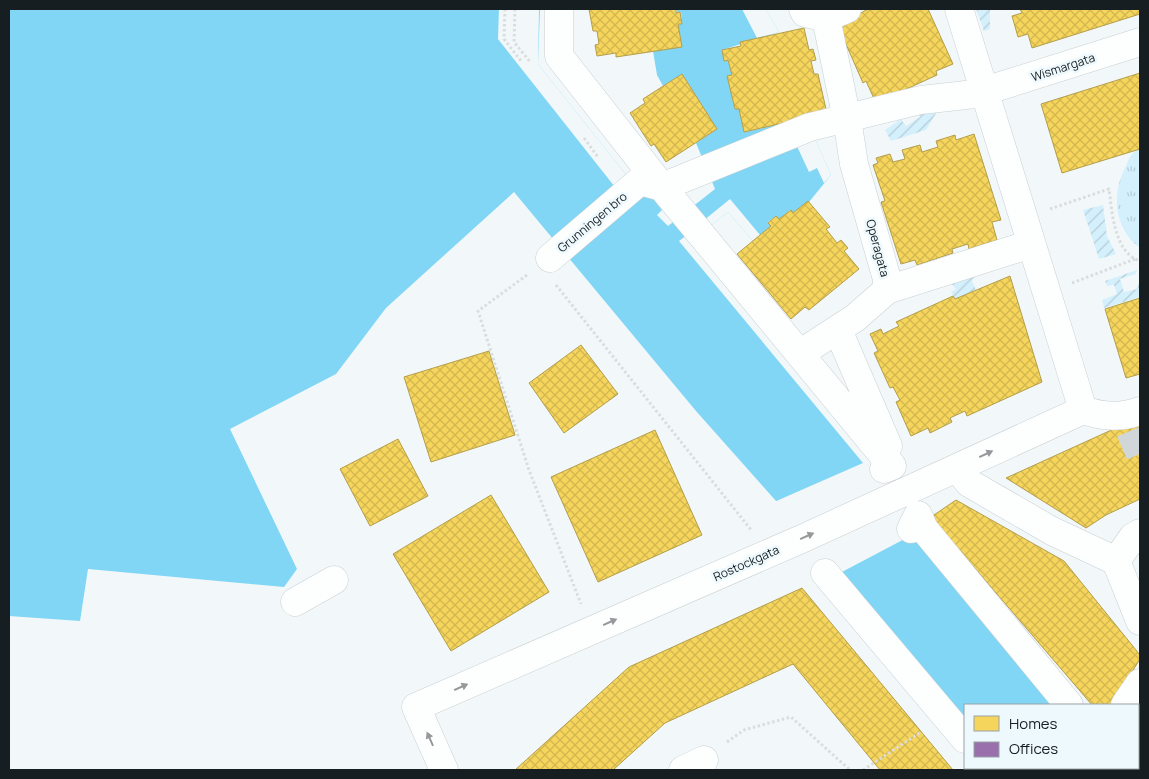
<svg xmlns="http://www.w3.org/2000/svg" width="1149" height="779" viewBox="0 0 1149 779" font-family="Manrope,sans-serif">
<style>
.grass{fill:url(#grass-tufts)}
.garden{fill:url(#garden-furrows)}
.water{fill:#81d6f5}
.pier{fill:#f2f8fa}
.homes{fill:url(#homes-cross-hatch);stroke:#b39e4a}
.offices{fill:url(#offices-cross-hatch);stroke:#725782}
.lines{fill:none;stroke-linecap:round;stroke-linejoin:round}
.minor-tunnel{stroke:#d1d7d9;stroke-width:28;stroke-dasharray:28 14;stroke-linecap:butt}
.minor-casing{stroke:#c9d0d2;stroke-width:29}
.path{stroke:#dbdddd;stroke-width:3;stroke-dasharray:2.5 2.5;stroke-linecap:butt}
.minor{stroke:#fdfefe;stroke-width:28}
.oneway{fill:#96999b}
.labels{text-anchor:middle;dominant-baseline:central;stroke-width:5;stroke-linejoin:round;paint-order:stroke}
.street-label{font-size:12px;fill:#171e21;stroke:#eef9fe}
</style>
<defs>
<pattern id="grass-tufts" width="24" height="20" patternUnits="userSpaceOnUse" patternTransform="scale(1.25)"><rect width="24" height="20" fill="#d4f0fc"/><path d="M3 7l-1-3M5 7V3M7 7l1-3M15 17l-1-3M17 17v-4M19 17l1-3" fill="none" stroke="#b5cdd8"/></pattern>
<pattern id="garden-furrows" width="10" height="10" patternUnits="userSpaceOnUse" patternTransform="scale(1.25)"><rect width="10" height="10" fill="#d4f0fc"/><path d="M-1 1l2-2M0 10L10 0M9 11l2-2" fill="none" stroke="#b5cdd8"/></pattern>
<pattern id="homes-cross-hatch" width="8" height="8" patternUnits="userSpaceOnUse" patternTransform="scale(1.25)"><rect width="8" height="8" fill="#f6d55c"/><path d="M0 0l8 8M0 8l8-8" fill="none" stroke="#d2b650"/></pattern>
<pattern id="offices-cross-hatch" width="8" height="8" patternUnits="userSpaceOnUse" patternTransform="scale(1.25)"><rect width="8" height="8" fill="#9970ab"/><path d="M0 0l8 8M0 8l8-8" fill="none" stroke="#7c5b8b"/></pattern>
</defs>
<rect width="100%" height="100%" fill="#f2f8fa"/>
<path class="grass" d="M1140 148V248C1114 229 1111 193 1126 166 1129 158 1132 151 1140 148Z"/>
<path class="garden" d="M976 9H990V29L984 31Z
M916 111 937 112 926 130 891 141 885 130 901 119 906 126 920 117Z
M1103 205 1107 236 1116 254 1099 259 1083 210Z
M1137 270 1136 274 1120 279 1124 292 1137 289 1140 278V297L1104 308 1102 300 1117 294 1114 285 1107 286 1105 281Z
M976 275 972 281 976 290 955 299 951 292 956 289 945 276Z"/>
<path class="water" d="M9 9H540L538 64 639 191 644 187 662 210 657 215 668 226 715 189 696 143 717 129 682 74 663 86 657 75 653 51 678 25 682 23 681 12H677L676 9H766L779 32 722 50 724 60H728L732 75 728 76 735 109H739L745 132 806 118 831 175 809 202 793 213 790 210 779 219 776 216 768 222 771 226 753 241 728 212 709 227 878 456 914 534 1056 705H965V723L840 573 696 411 514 192 386 308 336 374 230 429 297 569 284 587 88 569 80 621 9 616Z"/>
<path class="pier" d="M499 9H539L538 64 639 191 626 201 498 39Z
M742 9H766L779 32 757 38Z
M806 118 831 175 824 183 817 168 809 172 795 142 778 124Z
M730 199 760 235 753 241 728 212 709 227 703 221Z
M687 235 890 480 914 534 840 573 774 502 863 463 679 241Z"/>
<path class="homes" d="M589 9H676V13L680 12 682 24H678L682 47 616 57V53L597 56 595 45 599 44 597 31H593Z
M868 9H928L953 64 936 71 937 75 876 103 866 81 863 83 838 26Z
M1020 9H1140V14L1032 48 1028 34 1018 37 1012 16 1022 13Z
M804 28 809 50 813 49 816 60 811 61 814 74H818L826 109 809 117 744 132 739 109H735L727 76 732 75 728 60 724 61 722 50 741 46 740 42Z
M1140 73V149L1062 173 1041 104Z
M682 74 717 129 666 162 654 144 651 146 630 113 645 103 643 99Z
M974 134 1001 220 992 222 997 240 969 249 968 244 952 249 953 253 917 265 915 260 901 264 881 202 885 201 873 165 878 163 876 158 890 154 893 162 905 159 902 150 920 145 922 152 938 147 936 141 955 135 956 140Z
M808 201 830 227 826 229 837 243 841 240 848 248 844 251 859 269 809 310 805 307 791 319 737 254 771 226 768 223 776 216 779 219 791 210 793 213Z
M1010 276 1042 382 967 416 965 411 950 418 952 422 930 433 928 428 911 436 896 402 900 400 893 387 890 388 874 353 878 351 870 334 881 329 883 334 899 326 896 322 953 296 955 299Z
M1140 298V374L1126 378 1105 309Z
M581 345 618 394 564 433 529 383Z
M489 351 515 435 431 462 404 377Z
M1140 417V499L1106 515 1086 528 1006 478Z
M655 430 702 535 598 582 551 477Z
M398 439 428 496 370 526 340 469Z
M491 495 549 592 451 651 393 554Z
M956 500 1064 561 1140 655V659L1111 705H1092L931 517Z
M802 588 953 770H880L793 664 665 723 613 770H515L629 667Z"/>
<path class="offices" d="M1140 698V766L1138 763V705Z"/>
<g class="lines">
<path class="minor-tunnel" d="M1130 431 1140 454"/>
<g class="minor-casing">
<path id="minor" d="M559 9V56L662 187 892 466 884 469
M803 9 805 13 826 18 847 9
M959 9 1083 410
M826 18 847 119 854 164 887 279V290L1031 244
M550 258 640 181 662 187 810 127 921 100 975 94 1140 42
M838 330 888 446
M801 353 855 318 887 290 896 286
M957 468 969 483 1052 531 1116 561
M911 529 918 515 924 529 1069 705
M1140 533 1133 537 1116 561 1140 621
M825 573 965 739
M295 602 334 580
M1125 705 1140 683
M989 768 991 770
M1120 768 1122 770
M444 770 416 707 806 537 1083 410C1104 417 1120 418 1140 411
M683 770 704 760"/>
</g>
<path class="path" d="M505 9 504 39 521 61
M515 9 514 42 531 63
M584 138 598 157
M1050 209 1109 189C1112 211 1114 253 1140 261
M527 275 478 311 529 470 581 604
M1072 283 1135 259
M556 285 752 531
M727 742 744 730 791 717 850 770
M863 770 921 732"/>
<use href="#minor" class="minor"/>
</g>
<defs><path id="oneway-solid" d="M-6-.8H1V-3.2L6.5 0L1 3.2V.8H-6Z" transform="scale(1.25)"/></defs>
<g class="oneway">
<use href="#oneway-solid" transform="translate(986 454) rotate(-25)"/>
<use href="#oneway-solid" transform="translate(807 536) rotate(-24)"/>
<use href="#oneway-solid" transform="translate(610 622) rotate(-24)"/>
<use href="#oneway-solid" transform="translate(461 687) rotate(-24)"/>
<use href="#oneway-solid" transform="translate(430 739) rotate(-114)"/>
</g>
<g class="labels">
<g class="street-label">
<text transform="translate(1063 67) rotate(-18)">Wismargata</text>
<text transform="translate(592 222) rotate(-40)">Grunningen bro</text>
<text transform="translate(878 248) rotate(75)">Operagata</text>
<text transform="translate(746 563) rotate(-24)">Rostockgata</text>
</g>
</g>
<rect width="1149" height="779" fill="none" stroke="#171e21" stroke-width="20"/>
<rect x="964" y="704" width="175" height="65" fill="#eef9fe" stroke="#98a1a6"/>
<rect x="974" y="716" width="25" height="15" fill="#f6d55c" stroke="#98a1a6"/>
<text x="1009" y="729" font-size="15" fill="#171e21">Homes</text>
<rect x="974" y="742" width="25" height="15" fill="#9970ab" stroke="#98a1a6"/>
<text x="1009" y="754" font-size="15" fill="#171e21">Offices</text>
</svg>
